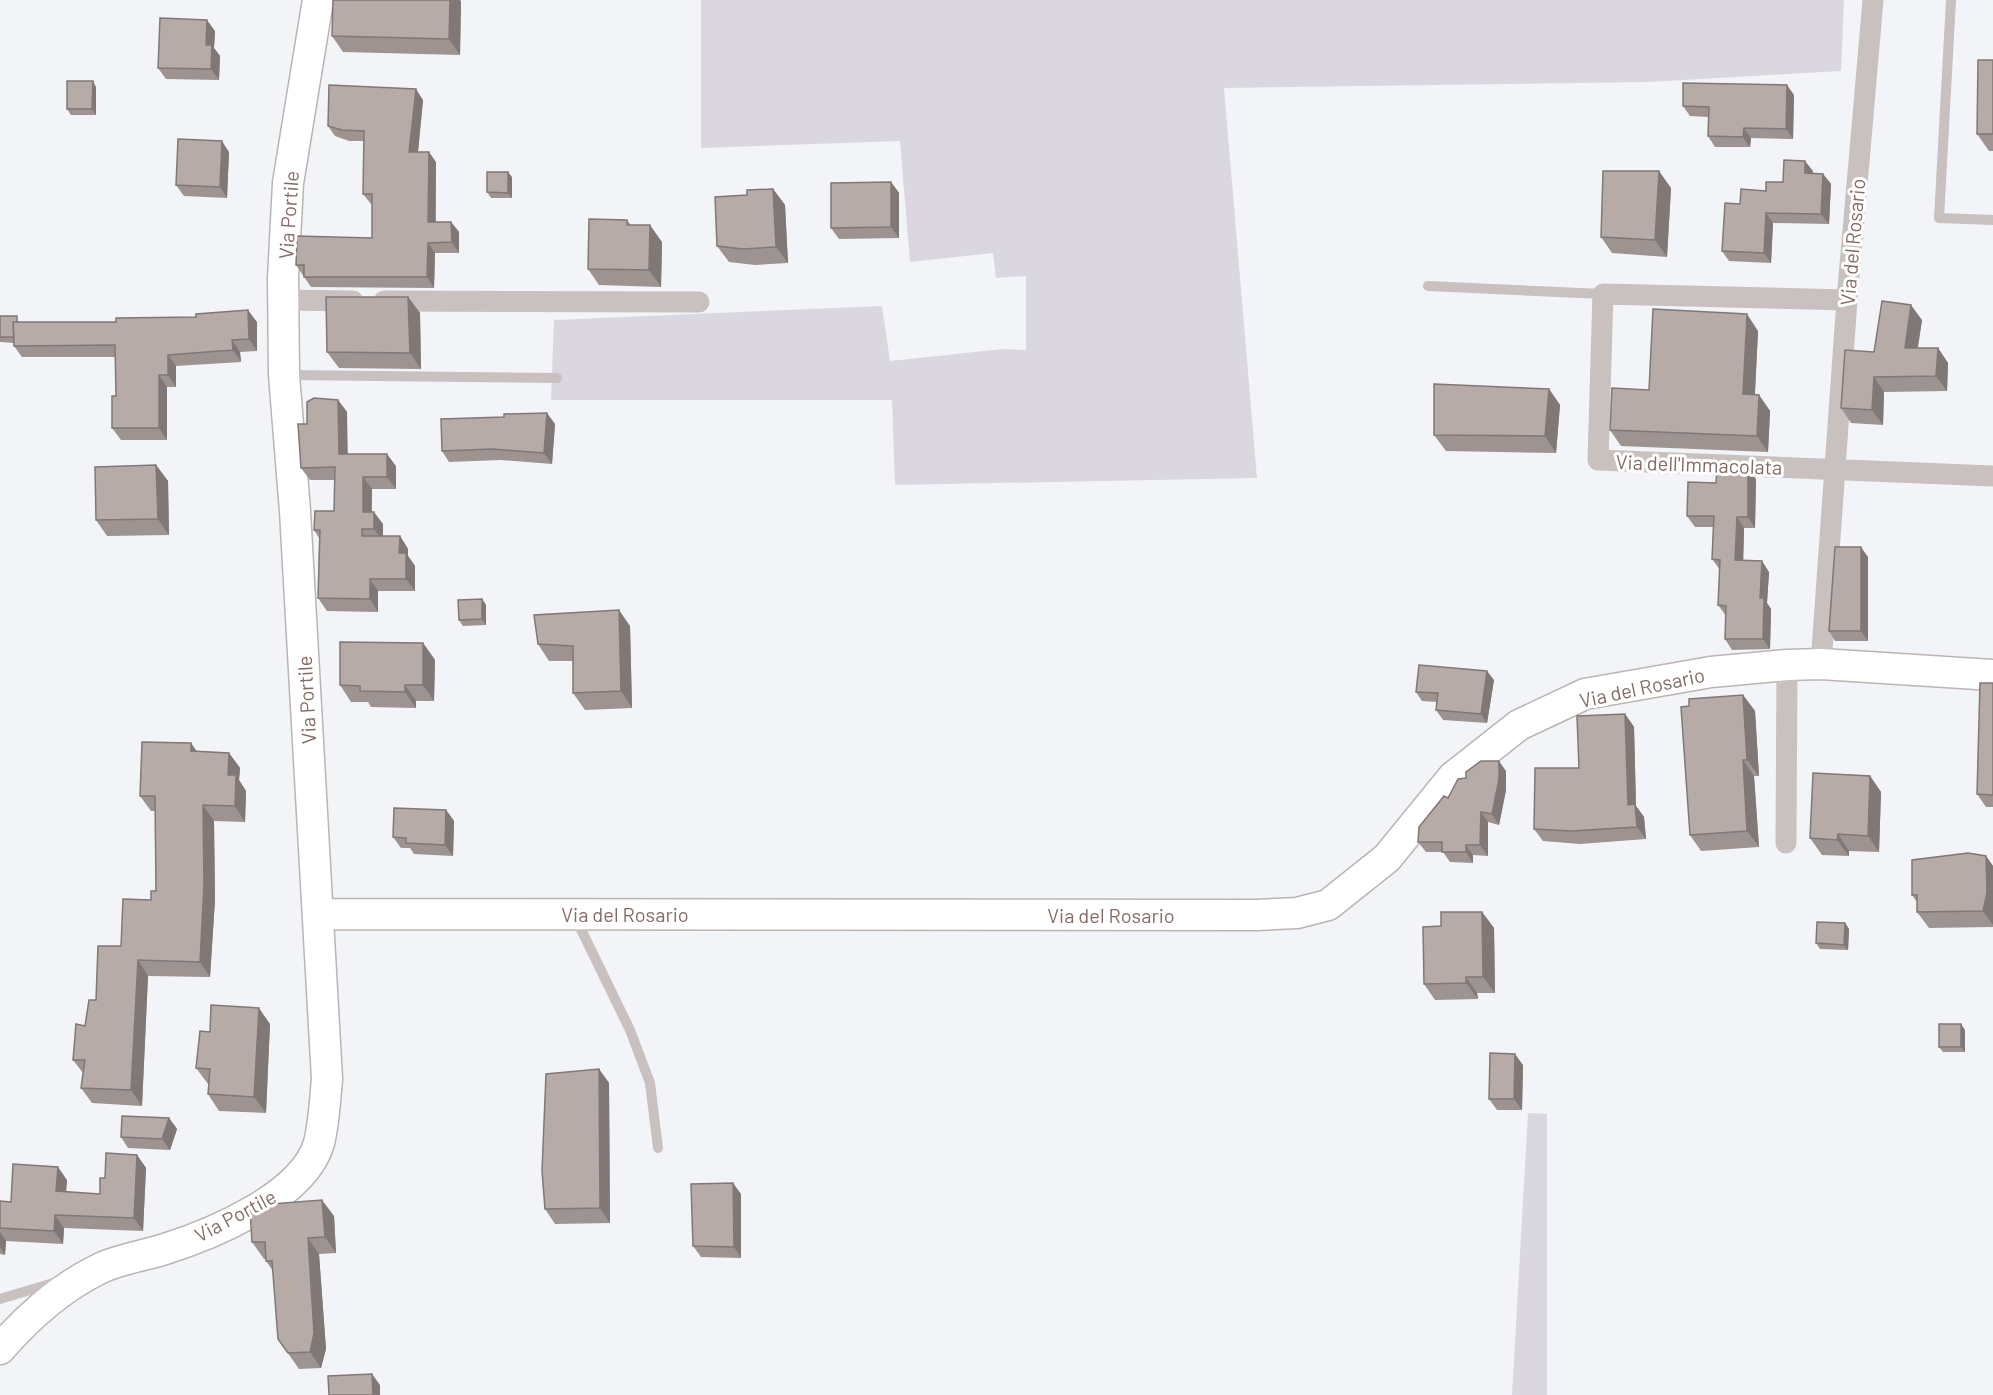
<svg xmlns="http://www.w3.org/2000/svg" width="1993" height="1395" viewBox="0 0 1993 1395" font-family="Barlow,sans-serif">
<style>
.green{fill:#dad7e1}
.lines{fill:none;stroke-linecap:round;stroke-linejoin:round}
.secondary-casing{stroke:#bcb4b2;stroke-width:33}
.lane{stroke:#c8c1bf;stroke-width:10}
.street{stroke:#c8c1bf;stroke-width:21}
.secondary{stroke:#fff;stroke-width:30}
.wall{fill:#9d9390}
.shaded-wall{fill:#807876}
.building{fill:#b7aba8;stroke:#807876;stroke-width:1.5}
.labels{text-anchor:middle;dominant-baseline:central;stroke-width:6;stroke-linejoin:round;paint-order:stroke}
.street-label{font-size:20px;fill:#856b65;stroke:#fff}
</style>
<rect width="100%" height="100%" fill="#f3f4f7"/>
<path class="green" d="M701 0H1844L1841 71 1647 82 1224 88 1257 478 895 485 892 400H551L554 320 882 306 890 361 1003 349 1026 350V276L996 278 993 253 910 262 900 141 701 148Z
M1528 1113 1547 1114V1395H1512Z"/>
<g class="lines">
<g class="secondary-casing">
<path id="secondary" d="M318 914 1257 915 1297 913 1328 905 1387 858 1453 777 1519 725 1585 694 1711 672 1787 665 1821 664 1993 675
M0 1349C27 1318 62 1287 99 1269 119 1259 144 1256 165 1249 213 1234 304 1196 319 1143 324 1123 325 1100 327 1079L295 511 284 375 283 278 288 183 318 0"/>
</g>
<path class="lane" d="M1951 0 1939 218 1993 220
M1428 286 1603 294
M287 375 557 378
M575 917 630 1030 650 1083 658 1148
M0 1299 60 1281"/>
<path class="street" d="M284 300 353 301
M1847 300 1603 294 1598 460 1993 476
M384 301 699 302
M1821 664 1847 300 1873 0
M1786 843 1787 665"/>
<use href="#secondary" class="secondary"/>
</g>
<path class="wall" d="M333 0H460L461 2 460 55 343 52 332 36Z
M215 31 214 48 220 56 219 80 166 79 158 68Z
M1993 60V151H1989L1977 134Z
M96 87V115H71L67 109Z
M1794 95 1793 139 1751 138 1750 147H1715L1708 136V117L1690 116 1683 106Z
M423 100 418 152 436 162V222H451L459 232V253H435L434 288 311 287 296 265 372 238V204H371L363 194 364 141H349L335 136 328 126Z
M229 152 227 198 184 196 176 185Z
M1813 171V173L1823 174 1831 184 1829 224 1773 223 1771 263 1729 261 1722 251 1740 204 1783 182Z
M512 177V198H491L487 192Z
M891 182 899 193V238L839 239 831 228Z
M1671 188 1667 257 1612 253 1601 237Z
M773 189 785 205 788 263 755 265 729 262 717 246 747 195Z
M627 220 631 225 662 242 661 287 599 285 588 269Z
M408 297 420 313 421 369 339 368 327 352Z
M0 316 21 322H257V351L240 352 241 362 176 366V387H167V440H121L112 428 116 396V357H22L14 346V343L0 342Z
M1922 320 1918 348H1938L1948 363 1947 391 1884 392 1883 425 1851 423 1841 408 1874 352Z
M1758 331 1755 394 1759 395 1770 411 1768 452 1621 446 1610 430 1649 390Z
M1549 389 1560 405 1556 453 1446 451 1434 435Z
M338 400 347 412V454L396 466V489H372V512L383 524V536H400L408 549V556L415 566V591H378V612L327 611 318 598 319 538 314 530 334 511 335 480H310L301 468 307 424Z
M504 417 555 424 552 464 500 460 449 462 442 451Z
M156 465 168 481 169 535 107 536 96 520Z
M1756 479 1755 528H1744L1743 560 1769 572 1767 603 1771 609 1770 649 1732 650 1725 639 1726 616 1718 605 1720 570 1712 559 1713 527H1695L1687 516 1716 483Z
M1868 557V641H1835L1829 631Z
M482 599 486 605V625L463 626 459 620Z
M630 626 632 708 585 710 573 693V661H549L538 644Z
M423 643 435 660 434 701H416V708L371 707 368 702H351L340 685Z
M1494 680 1487 723 1443 720 1436 710 1437 702 1422 701 1416 692Z
M1993 683V807H1986L1977 794Z
M1743 695 1755 711 1759 776H1754L1759 847 1701 851 1690 835 1689 706Z
M1625 714 1634 727 1636 806 1644 817 1646 839 1580 844 1543 841 1534 829 1579 768Z
M197 751 229 753 240 768 239 780 246 791 245 822 214 821 215 900 210 977 148 976 142 1106 92 1103 81 1088 83 1073 73 1060 85 1026 96 1000 121 946 156 891 155 811H151L140 796Z
M1506 771V790L1499 825 1488 822V856L1473 855V863L1450 862 1443 852H1426L1418 842 1448 798Z
M1870 776 1881 792 1879 852 1849 851V856L1822 855 1810 838Z
M446 810 454 821 453 856 414 854 410 848H401L393 837Z
M1986 856 1993 866V927L1929 928 1917 912V902L1912 895Z
M1482 912 1494 928 1495 993H1477L1478 999 1435 1000 1424 984 1441 926Z
M1845 923 1849 929 1848 950 1820 949 1816 943Z
M270 1024 266 1113 219 1111 208 1094V1084L196 1068 210 1032Z
M1965 1030V1052H1943L1939 1047Z
M1523 1065 1522 1110H1497L1489 1099Z
M599 1069 609 1083 610 1223 555 1224 545 1209Z
M169 1118 177 1129 170 1150 128 1148 121 1137Z
M137 1155 146 1168 143 1231 64 1228 63 1244 6 1241 5 1255 0 1254V1201L11 1202 67 1180 66 1192 100 1194 105 1178Z
M741 1194V1258L701 1257 693 1246Z
M334 1216 336 1253 319 1254 326 1349 321 1368 299 1369 278 1339 273 1271 266 1261V1259H264L252 1242Z"/>
<path class="shaded-wall" d="M450 0H460L461 2 460 55 449 39Z
M207 20 215 31 214 48 220 56 219 80 211 69 206 45Z
M93 81 96 87V115L92 109Z
M1787 85 1794 95 1793 139 1786 129Z
M416 89 423 100 417 162 409 152Z
M1744 128 1751 138 1750 147 1743 137Z
M222 141 229 152 227 198 220 187Z
M429 152 436 162 435 232 428 222Z
M1805 161 1813 171 1812 183 1805 173Z
M1659 171 1671 188 1667 257 1655 240Z
M508 172 512 177V198L508 193Z
M1823 174 1831 184 1829 224 1821 214Z
M891 182 899 193V238L891 227Z
M773 189 785 205 788 263 776 247Z
M1766 213 1773 223 1771 263 1764 253Z
M451 222 459 232V253L452 242Z
M650 225 662 242 661 287 649 270Z
M428 243 435 253 434 288 427 277Z
M408 297 420 313 421 369 410 353Z
M1911 305 1922 320 1915 363 1905 348Z
M248 310 257 322V351L249 339Z
M1747 314 1758 331 1754 410 1743 394Z
M232 340 240 352 241 362 233 350Z
M1938 348 1948 363 1947 391 1936 376Z
M168 355 176 366V387L168 375Z
M159 375 167 387V440L159 428Z
M1874 377 1884 392 1883 425 1872 410Z
M1549 389 1560 405 1556 453 1545 436Z
M1759 395 1770 411 1768 452 1757 436Z
M338 400 347 412 348 466 339 454Z
M547 413 555 424 552 464 544 453Z
M387 454 396 466V489L387 477Z
M156 465 168 481 169 535 158 519Z
M1748 469 1756 479 1755 528 1748 517Z
M363 477 372 489 371 524 363 512Z
M374 512 383 524V541L374 529Z
M1737 517 1744 528 1743 571 1735 560Z
M400 536 408 549V556L415 566V591L406 579 399 553Z
M1861 547 1868 557V641L1861 631Z
M1762 561 1769 572 1767 603 1771 609 1770 649 1763 639 1760 598Z
M370 579 378 591V612L370 599Z
M482 599 486 605V625L482 619Z
M619 610 630 626 632 708 621 691Z
M423 643 435 660 434 701 423 685Z
M1487 671 1494 680 1487 723 1481 714Z
M405 685 416 701V708L405 692Z
M1743 695 1755 711 1759 776 1747 760Z
M1625 714 1634 727 1636 806 1644 817 1646 839 1637 827 1628 805Z
M191 743 202 759 191 751Z
M229 753 240 768 239 780 246 791 245 822 235 806 228 775Z
M1743 760 1754 776 1759 847 1747 831Z
M1499 761 1506 771V790L1499 825 1492 814Z
M1870 776 1881 792 1879 852 1868 836Z
M203 805 214 821 215 900 210 977 200 962Z
M446 810 454 821 453 856 445 845Z
M1481 812 1488 822V856L1480 845Z
M1838 834 1849 851V856L1837 840Z
M1466 845 1473 855V863L1466 852Z
M1986 856 1993 866V925L1983 911Z
M1482 912 1494 928 1495 993 1483 977Z
M1845 923 1849 929 1848 950 1844 945Z
M138 960 148 976 142 1106 131 1090Z
M1466 977 1477 993 1478 999 1466 983Z
M259 1008 270 1024 266 1113 254 1097Z
M1961 1024 1965 1030V1052L1961 1047Z
M1515 1054 1523 1065 1522 1110 1514 1099Z
M599 1069 609 1083 610 1223 600 1208Z
M169 1118 177 1129 170 1150 162 1139Z
M137 1155 146 1168 143 1231 134 1218Z
M58 1167 67 1180 65 1204 56 1191Z
M733 1183 741 1194V1258L734 1247Z
M322 1200 334 1216 336 1253 325 1237Z
M55 1215 64 1228 63 1244 54 1231Z
M0 1232 6 1241 5 1255 0 1247Z
M308 1238 319 1254 326 1349 321 1368 310 1352Z
M372 1374 380 1385V1395H373Z"/>
<path class="building" d="M333 0H450L449 39 332 36Z
M160 18 207 20 206 45H212L211 69 158 68Z
M1978 60H1993V134H1977Z
M67 81H93L92 109H67Z
M1683 83 1787 85 1786 129 1744 128 1743 137 1708 136 1709 107 1683 106Z
M329 85 416 89 409 152H429L428 222H451L452 242 428 243 427 277H304V265H296L297 236 372 238V194H363L364 131 342 130 328 126Z
M178 139 222 141 220 187 176 185Z
M1784 160 1805 161V173L1823 174 1821 214 1766 213 1764 253 1722 251 1725 203 1740 204 1741 189 1766 191V182H1783Z
M1603 171H1659L1655 240 1601 237Z
M487 172H508V193L487 192Z
M891 182V227L831 228V183Z
M773 189 776 247 743 249 717 246 715 197 747 195V190Z
M589 219 627 220V225H650L649 270 588 269Z
M326 297H408L410 353 327 352Z
M1882 301 1911 305 1905 348H1938L1936 376 1874 377 1872 410 1841 408 1845 350 1874 352Z
M1653 309 1747 314 1743 394 1759 395 1757 436 1610 430 1612 388 1649 390Z
M248 310 249 339 232 340 233 350 168 355V375H159V428H112V396H116L115 345 14 346 13 322H116V318L196 317V314Z
M0 316H17V322H13L14 337H0Z
M1434 384 1549 389 1545 436 1434 435Z
M314 398 338 400 339 454H387V477H363V512H374V529H362V536H400L399 553H406V579H370V599L318 598 320 530H314L315 511H334L335 467 301 468 298 424H307V402Z
M547 413 544 453 492 449 442 451 441 419 504 417V414Z
M156 465 158 519 96 520 95 467Z
M1717 467 1748 469V517H1737L1735 560 1762 561 1760 598H1764L1763 639H1725L1726 606 1718 605 1720 560 1712 559 1714 516H1687L1688 482 1716 483Z
M1835 547H1861V631H1829Z
M482 599V619L459 620 458 600Z
M619 610 621 691 573 693V646L538 644 534 615Z
M340 642 423 643V685H405V692L360 691V686L340 685Z
M1419 665 1487 671 1481 714 1436 710 1438 693 1416 692Z
M1980 683H1993V795L1977 794Z
M1743 695 1747 760H1743L1747 831 1690 835 1681 707 1689 706V699Z
M1625 714 1628 805 1635 804 1637 827 1571 831 1534 829 1535 768H1579L1577 716Z
M142 742 191 743V751L229 753 228 775H236L235 806 203 805 204 884 200 962 138 960 131 1090 81 1088 85 1060H73L76 1024 85 1026 89 1000H96L98 946H121L123 899 151 900V891H156L155 796H140Z
M1481 761H1499V779L1492 814 1481 812 1480 845H1466V852H1442V842H1418L1419 827 1444 796 1448 798 1458 779 1466 778V772Z
M1813 773 1870 776 1868 836 1838 834 1837 840 1810 838Z
M394 808 446 810 445 845 406 843V838L393 837Z
M1968 853 1986 856 1987 893 1983 911 1917 912V895H1912V860Z
M1441 912H1482L1483 977H1466V983L1424 984 1423 927 1441 926Z
M1817 922 1845 923 1844 945 1816 943Z
M211 1005 259 1008 254 1097 208 1094 210 1069 196 1068 200 1031 210 1032Z
M1939 1024H1961V1047H1939Z
M1490 1053 1515 1054 1514 1099H1489Z
M599 1069 600 1208 545 1209 542 1171 546 1074Z
M122 1116 169 1118 162 1139 121 1137Z
M106 1153 137 1155 134 1218 55 1215 54 1231 0 1228V1201L11 1202 13 1164 58 1167 56 1191 100 1194V1178H105Z
M733 1183 734 1247 693 1246 691 1184Z
M322 1200 325 1237 308 1238 314 1333 310 1352 288 1353 278 1339 272 1261H266L265 1242H252L250 1210 258 1205Z
M372 1374 373 1395H329L328 1376Z"/>
<g class="labels">
<g class="street-label">
<text transform="translate(288 215) rotate(-86)">Via Portile</text>
<text transform="translate(1852 242) rotate(-85)">Via del Rosario</text>
<text transform="translate(1699 464) rotate(2)">Via dell'Immacolata</text>
<text transform="translate(1642 687) rotate(-12)">Via del Rosario</text>
<text transform="translate(306 700) rotate(-93)">Via Portile</text>
<text x="625" y="914">Via del Rosario</text>
<text x="1111" y="915">Via del Rosario</text>
<text transform="translate(235 1215) rotate(-28)">Via Portile</text>
</g>
</g>
</svg>
